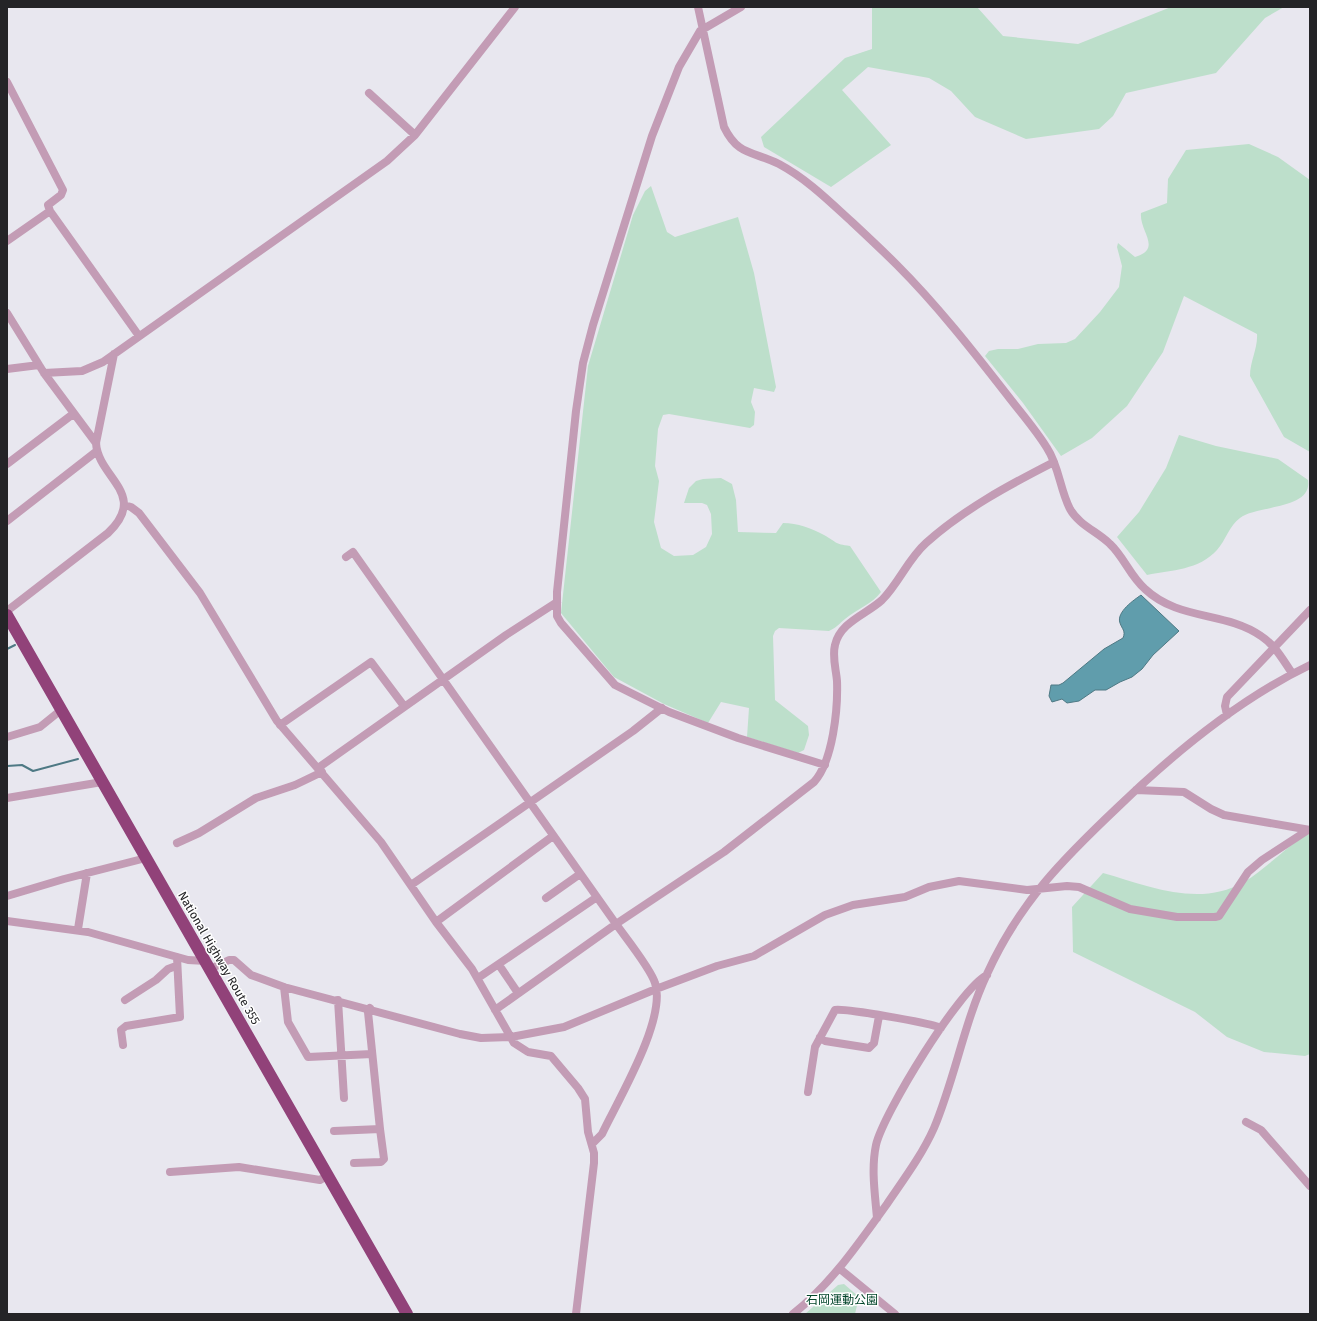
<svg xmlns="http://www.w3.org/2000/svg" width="1317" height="1321" viewBox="0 0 1317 1321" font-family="'Fira Sans','Noto Sans JP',sans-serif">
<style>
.green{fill:#bddfcb}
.water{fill:#609dac;stroke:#4e7984}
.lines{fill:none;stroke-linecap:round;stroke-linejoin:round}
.stream{stroke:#4e7984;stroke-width:2}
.minor{stroke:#c39cb5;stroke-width:8}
.highway{stroke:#914279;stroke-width:12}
.labels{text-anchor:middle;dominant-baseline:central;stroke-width:3;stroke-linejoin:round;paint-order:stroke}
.street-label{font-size:12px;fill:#242427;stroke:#fff}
.park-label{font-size:12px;fill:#04462b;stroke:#fff}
</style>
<rect width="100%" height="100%" fill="#e8e7ef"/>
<path class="green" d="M872 7H977L1003 36 1078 44 1171 7H1284L1265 18 1216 73 1126 93 1113 116 1099 129 1026 139 975 117 951 91 929 78 868 67 842 90 891 145 831 187 764 147 761 137 845 58 872 49Z
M1249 144 1278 157 1310 180V452L1284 437 1250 376C1250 361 1258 348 1257 334L1184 296 1163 352 1127 406 1092 438 1061 456 1023 403 985 356 989 351 998 349H1018L1038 344 1066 343 1075 339 1100 312 1119 287 1122 266 1117 247 1118 243 1135 257C1163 249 1139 231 1141 213L1167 203 1168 179 1186 150Z
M651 186 667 232 675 237 738 217 754 273 776 387 774 392 754 388 751 402 755 412 754 425 750 428 669 414 663 415 658 429 655 466 659 481 654 522 661 548 674 556 693 555 706 547 712 534 711 514 707 505 702 503H684L689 488 696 481 703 479 721 478 732 484 736 500 738 532 776 533 783 523C798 523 811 528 824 535 837 542 834 544 850 546L881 592C872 604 857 609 845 619 839 624 836 628 829 631L779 628 775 631 773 636 775 700 808 726 809 735 804 750 798 753 747 737 749 708 721 702 708 723 664 704 614 677 561 613 588 366 633 215 645 191Z
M1179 435 1216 446 1278 459 1308 480C1313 510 1256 505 1240 518 1229 526 1226 540 1217 550 1199 570 1172 570 1147 575L1117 537 1139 512 1166 468Z
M1310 832V1054L1305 1056 1264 1052 1227 1037 1195 1012 1073 952 1072 907 1103 873C1149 886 1199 908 1244 882 1267 868 1287 846 1310 832Z
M844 1284 859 1297 855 1314H805L838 1285Z"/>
<path class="water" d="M1141 595 1179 631 1153 655 1142 669 1132 677 1120 682 1106 690H1095L1079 701 1067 703 1062 699 1052 702 1049 696 1051 685H1059L1063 683 1104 649 1123 638C1126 631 1122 629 1120 623 1116 612 1134 600 1141 595Z"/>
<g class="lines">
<path class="stream" d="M7 649 15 645
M7 766 22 765 33 771 78 759"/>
<path class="minor" d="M698 7 724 127C738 156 753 151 779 164 807 179 829 201 852 222 867 236 882 250 897 265 937 305 973 351 1008 396 1021 413 1036 430 1047 448 1059 466 1060 490 1070 509 1079 525 1098 532 1110 544 1124 557 1130 576 1145 589 1179 621 1225 611 1261 636 1275 645 1283 660 1292 673
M741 7 700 31 679 67 652 136 593 325 583 363 576 411 557 592V616L561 623 615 685 669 712 738 738 825 765
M7 82 63 190 61 195 48 205 50 211
M369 93 415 135
M7 241 50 211 139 336
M7 313 44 373 96 443
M7 369 39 365
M44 373 82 371 103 362 387 161 415 135 515 7
M7 464 73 414
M124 505 131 507 139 513 200 593 277 721 381 842 436 922 472 969 514 1043 528 1052 551 1056 578 1088 585 1099 588 1132 594 1153V1163L576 1314
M7 521 97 451
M346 557 353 552 616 924C626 938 651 969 655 983 667 1019 618 1100 602 1134L592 1144
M7 611 108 533C149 494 98 478 96 443L114 354
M1227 715 1225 706 1227 697 1310 610
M280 725 371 662 404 706
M7 737 40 727 61 710
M318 768 506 635 557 602
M1136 790 1184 792 1211 809 1224 815 1310 830
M7 798 102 782
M177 843 199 833 256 798 295 785 322 772
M411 885 633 731 662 708
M7 896 64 879 146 858
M546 898 580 874
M7 921 88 932 188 960 206 961
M436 922 553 836
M78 929 87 873
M499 965 518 993
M210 969 229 960H234L251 975 284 987 460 1034 481 1038 511 1037 564 1027 656 989 717 966 754 956 825 915 853 905 905 897 929 887 959 881 1027 890 1067 886 1079 887 1130 909 1177 917H1215L1219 916 1248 872 1262 860 1308 830
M478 978 597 897
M284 987 288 1022 308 1057 372 1054
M125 1000 156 980 168 969 176 966
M338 1000 344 1098
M495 1010 616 924 724 852 814 782C833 761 838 709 837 681 836 669 832 657 835 645 840 622 867 614 882 600 899 583 908 559 926 543 964 509 1009 485 1054 462
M820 1037 825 1041 869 1048 874 1043 879 1016
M123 1045 121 1030 126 1026 180 1017 177 957
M808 1092 815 1047 835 1010C844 1008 931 1023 941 1028
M1246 1122 1261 1130 1310 1186
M334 1131 380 1129 368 1012 370 1008
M354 1163 381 1162 384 1159 380 1129
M170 1172 239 1167 320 1180 327 1176
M877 1218C875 1194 871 1169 876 1145 883 1114 960 988 987 975
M840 1269 895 1314
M793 1314C832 1283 858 1244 887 1204 904 1179 922 1155 934 1128 955 1078 964 1023 987 974 1019 903 1063 859 1118 807 1175 752 1239 699 1310 665"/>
<path class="highway" d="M7 615 407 1314"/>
</g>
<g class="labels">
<g class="street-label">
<text transform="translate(219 958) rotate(60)">National Highway Route 355</text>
</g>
<g class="park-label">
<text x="842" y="1300">石岡運動公園</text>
</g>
</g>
<rect width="1317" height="1321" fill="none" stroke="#242427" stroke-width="16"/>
</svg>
